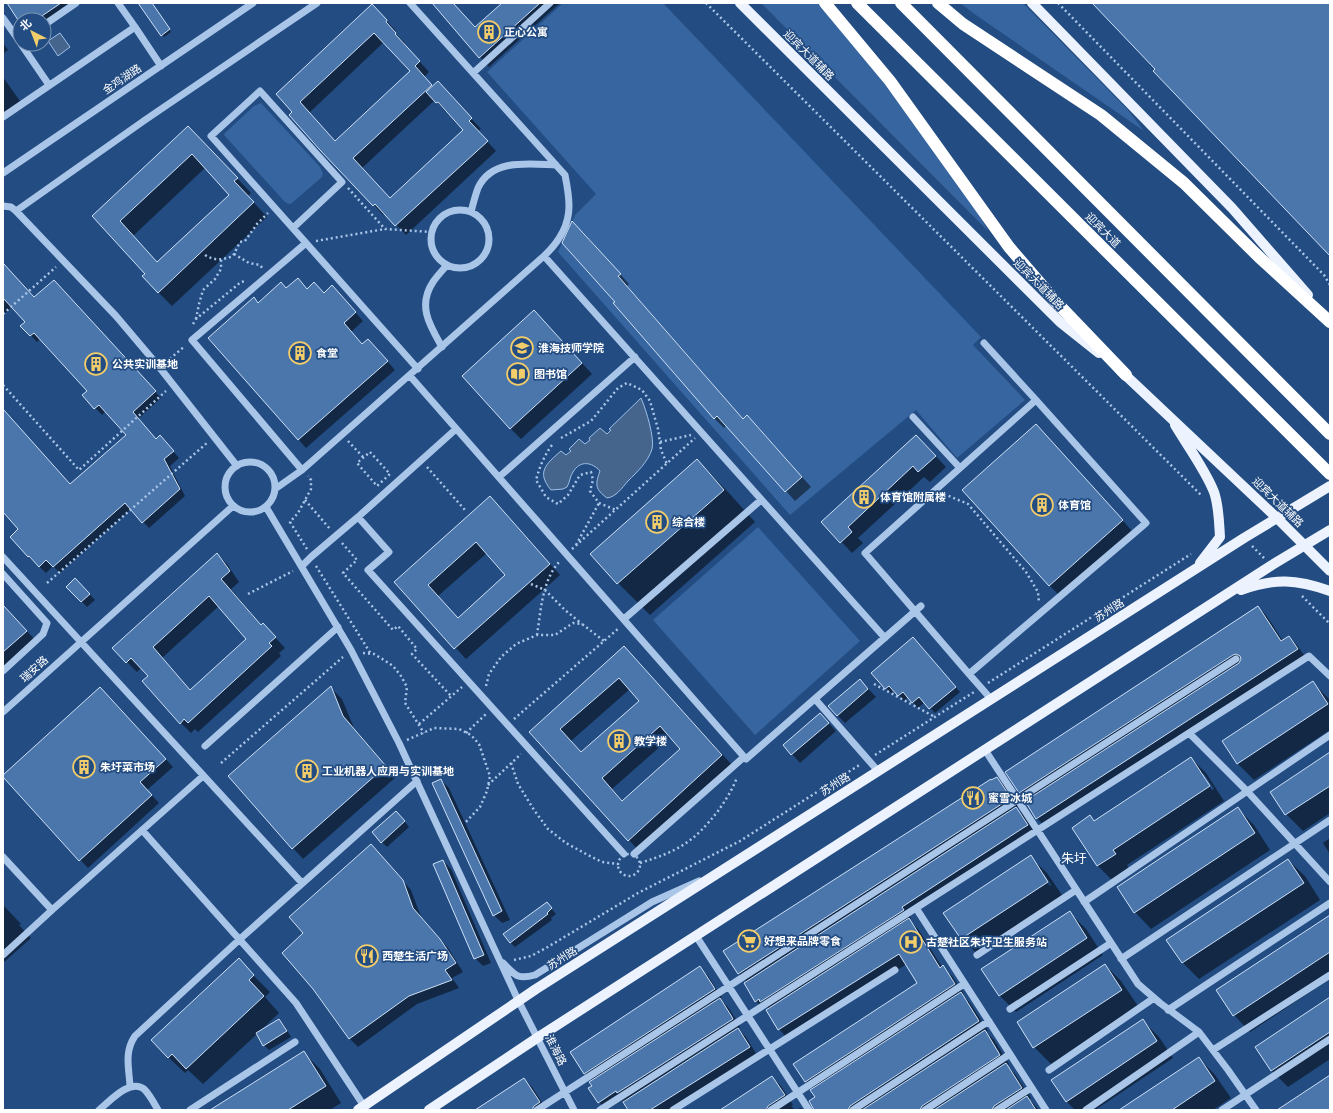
<svg xmlns="http://www.w3.org/2000/svg" width="1333" height="1113" viewBox="0 0 1333 1113" font-family="'IBM Plex Sans','Noto Sans SC',sans-serif">
<style>
.green{fill:#3665a0}
.water{fill:#46658c;stroke:#9dc0e9}
.shadow{fill:#0007;fill-rule:evenodd}
.building{fill:#4b76ab;stroke:#cde0f6;fill-rule:evenodd}
.lines{fill:none;stroke-linecap:round;stroke-linejoin:round}
.path{stroke:#a9c5e8;stroke-width:2.5;stroke-dasharray:2 3;stroke-linecap:butt}
.minor{stroke:#a9c5e8;stroke-width:7}
.major{stroke:#ecf3fe;stroke-width:10}
.highway{stroke:#fff;stroke-width:12}
.labels{text-anchor:middle;dominant-baseline:central;stroke-width:3.5;stroke-linejoin:round;paint-order:stroke}
.poi-label{font-size:11px;font-weight:bold;fill:#fff;stroke:#224c82;text-anchor:start}
.street-label{font-size:11px;fill:#fff;stroke:#224c82}
.quarter-label{font-size:13px;fill:#fff;stroke:#224c82}
</style>
<rect width="100%" height="100%" fill="#224c82"/>
<path class="green" d="M563 3H663L981 337 973 345 1025 400 957 458 916 410 790 515 558 252 575 215 596 194 487 72Z
M761 3H819L866 59 976 208 988 231Z
M960 3H1023L1128 110 1144 131 973 13Z
M261 103 320 167 323 174 322 177 292 203 289 204 285 202 224 135 225 133 254 106Z
M758 527 860 641 755 735 653 620Z"/>
<path class="water" d="M60 33 70 47 58 56 48 41Z
M641 398C646 409 655 439 652 449 648 462 637 472 628 481 622 488 616 497 607 498 595 489 595 485 600 471 592 462 580 460 573 472 570 476 570 482 567 487L563 489 551 490C536 472 546 464 561 451L566 455 571 451 569 449 579 439 585 444 590 440 589 438 600 428 607 434 611 430 609 429Z"/>
<path class="shadow" d="M8 3H80L44 28V20L20 21Z
M140 3H152L171 32 164 37Z
M433 3H452L475 28 503 3H560L489 67Z
M381 15 396 31 394 32 405 43 404 44 429 72 424 77 433 87 447 92 481 129 478 131 496 151 406 235 385 213 383 215 374 205 277 94ZM384 42 411 71 335 142 309 113ZM435 100 446 112 447 111 465 130 390 199 362 168Z
M3 43 8 50 3 54Z
M3 77 22 104 3 117Z
M202 141 251 193 248 196 267 217 172 306 158 292 146 274 94 216ZM206 167 231 195 158 263 133 236Z
M582 231 629 284 627 286 744 420 757 426 811 487 795 501 727 425 724 428 714 418 616 302Z
M3 264 35 299 60 288 161 398 138 419 156 440 166 443 179 458 170 466 185 496 149 528 131 509 60 573 53 566 46 573 28 556 20 529 3 510V410L71 485 127 435 106 411 102 415 83 395 88 391 40 339 37 342 22 326 26 322 12 307 3 315Z
M287 289 307 290 324 294 340 295 363 321 351 332 363 345 376 348 395 370 306 448 209 338 259 304Z
M534 311 592 374 521 439 510 428Z
M1036 425 1133 532 1060 596 1049 585Z
M927 447 946 467 930 482 924 477 858 538 863 543 852 553 823 522Z
M697 460 728 492 755 522 650 615 618 583 592 554Z
M501 509 560 575 466 659 395 582ZM487 553 507 575 458 619 438 596Z
M217 554 227 564 239 582 231 589 262 626 273 635 285 648 279 653 281 656 198 732 195 729 191 733 181 723 149 677 141 668 137 672 127 662ZM219 606 247 639 191 691 162 658Z
M75 579 95 600 87 607 68 587Z
M3 605 37 642 3 673Z
M1258 607 1266 615 1283 641 1289 637 1297 645 1306 658 1045 827 1037 818 1026 802 1028 800 1020 792Z
M918 644 960 692 935 713 925 702 918 708 908 697 904 701 894 690 891 693 886 688Z
M635 659 733 766 639 851 531 732ZM630 689 641 701 582 753 571 741ZM671 737 682 749 623 802 612 789Z
M860 680 876 697 845 723 837 715Z
M1313 683 1330 700V730L1254 780 1238 764 1223 742Z
M331 688 342 699 354 728 396 777 303 859 293 848Z
M108 696 173 767 147 790 159 803 88 868 3 776Z
M820 714 836 731 800 763 784 745Z
M1330 754V813L1303 831 1286 814 1272 792Z
M1191 758 1206 773 1224 801 1127 865 1129 869 1112 880 1098 866 1073 828 1090 817 1095 822ZM1201 774H1204L1214 789 1212 790Z
M997 778 1005 786 1018 807 1016 808 1024 816 1035 833 909 915 911 918 909 920 918 929 942 967 952 976 964 994 962 995 970 1003 988 1031 986 1032 994 1040 1009 1064 1007 1066 1015 1074 1031 1098 1029 1099 1039 1110H815L816 1098 814 1089 806 1081 918 983 907 964 788 1039 779 1029 769 1009 767 1007 764 1009 756 1001 747 982 739 974 725 951Z
M441 780 449 788 510 920 502 923 494 915Z
M1237 808 1254 825 1270 850 1151 929 1135 912Z
M401 817 409 827 387 847 382 842Z
M1330 838V854L1323 843Z
M379 854 411 890 421 917 448 948 463 972 452 978 459 988 417 1004 358 1047 350 1039 314 989 305 933Z
M1030 857 1047 873 1064 898 978 955 962 938ZM1042 874H1044L1051 885 1050 886Z
M1288 860 1305 876 1320 900 1199 979 1183 963 1168 940Z
M443 861 451 869 491 963 483 966 475 958Z
M547 904 556 914 551 918 552 920 515 947 510 942Z
M3 905 21 924 19 925 31 938 3 963Z
M1069 912 1086 929 1103 955 1016 1012 1000 996 983 969Z
M1330 916V979L1250 1032 1234 1015Z
M238 960 270 992 265 997 279 1013 262 1029 279 1020 284 1025 291 1037 269 1050 264 1045 257 1034 203 1084 188 1070 185 1073 168 1057Z
M1105 965 1121 981 1138 1006 1051 1064 1034 1047 1018 1022Z
M700 968 708 976 722 998 720 999 728 1007 740 1026 738 1029 746 1037 757 1055 671 1110H629L623 1100 607 1110 599 1102 593 1086V1081L585 1073Z
M1330 998V1059L1288 1087 1271 1070Z
M1142 1020 1159 1037 1173 1058 1095 1110H1075L1066 1101Z
M303 1052 320 1069 341 1103 330 1110H212Z
M1199 1058 1215 1075 1231 1098 1213 1110H1121Z
M772 1077 781 1086 793 1105 791 1106 795 1110 801 1108 803 1110H722Z
M524 1079 532 1087 547 1110H476Z"/>
<path class="building" d="M7 3H61L36 20H18Z
M138 3H152L170 29 161 36Z
M432 3H453L475 27 502 3H540L479 58Z
M1092 3H1330V256L1153 71 1155 69Z
M372 4 387 20 386 22 396 33 395 34 420 61 415 66 432 85 353 158 390 198 463 130 438 102 436 103 426 92 438 81 472 118 469 121 488 141 395 226 375 204 373 206 320 150 289 115 292 112 276 94ZM374 33 410 71 335 141 300 102Z
M188 126 238 178 234 181 254 202 158 293 142 276 145 274 92 216ZM192 154 229 195 157 262 120 221Z
M572 221 621 274 618 276 743 419 747 415 802 477 785 492 717 416 714 419 613 303 615 302 562 243Z
M3 263 34 297 54 280 156 391 133 412 156 439 160 435 174 451 164 459 180 489 142 523 125 503 53 567 46 560 39 567 29 556 28 557 10 537 18 529 3 512V409L70 484 126 435 99 405 94 409 82 395 87 391 34 333 30 336 20 326 25 322 3 298Z
M298 278 307 289 314 282 324 293 332 285 356 312 344 323 362 344 368 339 388 361 298 440 208 338 254 297 258 303 281 282 286 288Z
M534 310 582 363 510 429 462 376Z
M1036 424 1123 520 1049 586 962 490Z
M916 435 936 456 918 472 913 466 848 527 852 532 840 543 821 522Z
M697 459 724 490 617 584 590 554Z
M490 496 550 564 454 649 394 582ZM476 542 505 575 458 618 428 585Z
M217 553 230 571 221 579 261 625 263 623 276 637 269 643 272 646 188 723 184 719 180 724 142 681 148 676 131 658 126 663 112 648ZM209 596 246 639 190 690 153 647Z
M75 578 90 594 81 602 66 587Z
M3 605 27 631 3 652Z
M1258 606 1281 641 1289 636 1298 649 1036 819 1025 801 1239 663 1241 659 1240 656 1236 654 1233 655 1019 793 1005 772Z
M913 637 956 687 929 709 919 697 912 703 903 692 898 696 889 686 885 689 871 673Z
M624 646 722 755 628 841 529 732ZM619 678 639 701 581 752 560 729ZM660 726 680 749 622 801 602 778Z
M860 679 868 689 837 716 828 706Z
M1313 681 1328 704 1237 764 1222 741Z
M331 686 343 716 386 766 292 849 228 776Z
M100 687 166 759 140 782 152 795 79 861 3 777V775Z
M820 713 829 723 791 755 783 745Z
M1330 752V786L1285 815 1270 792Z
M1191 757 1210 786 1113 850 1116 854 1097 866 1072 828 1090 815 1094 821Z
M997 777 1011 798 738 974 723 951 991 779V780Z
M441 779 502 911 493 916 432 783Z
M1016 807 1028 825 1023 828 902 907 904 910 760 1002 759 999 755 1002 744 983Z
M1238 807 1255 833 1134 913 1117 887Z
M396 811 405 821 381 843 372 832Z
M371 844 403 880 413 908 440 939 456 963 445 970 452 980 409 996 349 1039 313 989 282 953 303 933 289 917Z
M1031 855 1048 882 961 939 943 913Z
M1288 859 1304 883 1182 963 1166 940Z
M443 860 484 955 474 959 433 864Z
M547 902 552 908 547 913 548 914 510 943 503 934Z
M1070 911 1087 938 999 996 981 969Z
M1330 915V952L1233 1016 1216 990Z
M909 918 940 968 943 965 955 984 805 1082 793 1064 917 983 899 954 778 1030 766 1010Z
M239 958 254 975 249 980 264 996 186 1069 172 1054 168 1058 151 1040Z
M1105 964 1122 990 1033 1048 1017 1022Z
M700 966 715 989 584 1074 570 1052Z
M961 992 979 1021 850 1106 848 1110H814L809 1101 815 1097 810 1090Z
M1330 997V1032L1271 1071 1255 1047Z
M720 998 732 1017 733 1019 617 1093 616 1091 598 1103 588 1088 592 1086 589 1082Z
M279 1019 287 1031 263 1046 256 1033Z
M1143 1019 1157 1041 1066 1102 1051 1080Z
M738 1028 750 1047 650 1110H628L623 1102Z
M985 1030 1000 1055 922 1106 920 1110H862Z
M304 1051 326 1086 288 1110H210Z
M1199 1057 1215 1081 1172 1110H1119Z
M1006 1063 1022 1088 994 1106 992 1110H934Z
M1330 1075V1110H1277Z
M772 1076 785 1095 768 1106 766 1110H720Z
M524 1078 540 1102 534 1106 532 1110H475Z
M1027 1096 1036 1110H1006Z"/>
<g class="lines">
<path class="path" d="M706 3 1202 496
M1058 3 1324 275 1330 285
M348 188 385 229 432 232
M316 241 385 229
M234 254 249 263 260 265 263 269
M205 255C214 261 223 260 233 256L240 242 245 241 257 224 268 213
M3 314 56 267
M196 319 199 304 203 290 215 279 221 269V259
M193 324 196 319 241 282 246 281
M166 362 185 346
M3 385 79 470 166 391
M561 438 591 421 618 388 627 383 642 390 650 401 658 429 661 450 667 464
M348 441 363 457
M660 442 691 435
M552 445C544 456 540 466 536 480L546 497 558 504 568 495 580 475 591 472 593 480 590 491 599 503 616 510
M370 452 390 474 377 486 357 463Z
M427 467 465 510
M944 494 968 504 1026 572 1038 592 1039 603
M305 500 330 529
M342 543 357 560 343 573 393 630 398 626 417 649 412 654 451 696
M576 545 599 503
M1252 546 1264 558
M307 549 290 522 298 513 311 489V480L308 476
M572 549 695 438
M316 566 371 654
M47 583 208 442
M531 584 545 590 565 610 582 624
M248 594 293 571
M1302 596 1330 624
M537 635C541 610 542 580 560 561
M363 653 374 654 384 660 393 666 401 676 407 687 405 703 424 733
M988 683 1191 554
M874 684 935 717
M486 686 489 674 501 657 516 644 537 635H555L573 623 582 624 604 641
M514 719 619 628
M419 724 462 687
M466 733 486 714
M407 740 434 728 459 729 471 735 479 744 490 776 487 791 480 807 464 824
M875 755 974 692
M221 763 343 657
M511 763 518 784 534 810 548 829 566 843 586 854 602 862 618 864
M488 785 521 754
M618 865a11 11 0 1 1 22 0a11 11 0 1 1-22 0Z
M640 863C678 851 693 843 718 811 725 801 733 789 737 777
M514 960 531 956 546 948 638 893 740 841 861 764"/>
<path class="minor" d="M118 3 135 27
M3 18 20 42
M44 25 76 3
M21 44 49 85
M473 73 550 3
M3 117 135 27 161 66
M3 173 253 3
M3 206 11 207 16 211
M431 239a29 29 0 1 1 58 0a29 29 0 1 1-58 0Z
M471 212C473 204 475 196 478 188 492 158 529 164 556 165
M293 228 342 182 260 91 211 136 418 369
M544 256 885 638
M984 343 1036 400
M442 347C430 326 417 306 433 282 437 276 442 271 447 265
M410 376 746 759 921 606
M1036 400 1146 523 969 674 865 553Z
M913 417 960 468
M225 487a25 25 0 1 1 50 0a25 25 0 1 1-50 0Z
M237 466 160 368 116 316 16 211 145 120 317 3
M302 470 192 340 306 243
M499 477 635 357
M275 489 302 470 544 256C558 243 569 226 569 206 569 196 567 185 565 175L410 3
M266 507 351 650 399 743 518 1000 574 1110
M358 517 389 552 368 570 624 854
M3 557 302 883
M302 566 311 557 358 517 456 429
M3 574 47 623 43 634 3 671
M624 619 761 500
M969 674 991 699
M815 699 878 771
M3 712 233 506
M1189 733 1247 791 1330 882
M205 746 338 627
M985 750 1138 984 1160 1003 1199 1032 1228 1070 1256 1110
M142 830 296 1003 364 1106
M634 854 744 757
M3 857 52 910 203 776
M1084 902 1330 735
M696 936 809 1110
M3 955 52 910
M977 955 1076 890
M1121 959 1330 820
M503 963C515 975 517 980 535 975L652 902 699 881
M1010 1009 1111 943
M1168 1010 1330 903
M1213 1050 1330 975
M1049 1070 1154 998
M130 1086C129 1068 124 1052 135 1036L240 939 417 781
M99 1110C109 1102 130 1078 144 1089 150 1095 154 1103 158 1110
M190 1110 295 1042
M537 1110 1236 659
M600 1110 916 908
M673 1110 895 970
M771 1110 964 984
M853 1110 989 1021
M925 1110 1010 1054
M997 1110 1031 1088
M1046 1110 916 908 1309 656 1330 676
M1086 1110 1199 1032
M1222 1110 1330 1039"/>
<path class="major" d="M740 3 1060 322 1099 353
M1032 3 1232 208 1308 295
M1121 371 1277 518 1330 571
M1175 425C1187 445 1206 471 1214 492 1219 506 1219 523 1220 537L1200 563
M1241 590C1275 578 1296 579 1330 591
M358 1110 536 989 1244 538 1330 486
M429 1110 537 1038 1272 565 1330 530"/>
<path class="highway" d="M825 3 890 81 1009 247 1058 304 1126 375
M857 3 1330 474
M901 3 1330 434
M938 3 963 24 1101 115 1184 183 1259 257 1330 322"/>
</g>
<defs>
<g id="building-ring" transform="scale(1.15)"><circle r="9.5" fill="#224c82" stroke="#f4cd6b" stroke-width="1.5"/><path d="M-4-6H4V6H1V3H-1V6H-4ZM-2.5-4.3h1.7v1.8h-1.7ZM.8-4.3h1.7v1.8H.8ZM-2.5-1h1.7V.8h-1.7ZM.8-1h1.7V.8H.8Z" fill="#f4cd6b"/></g>
<g id="school-ring" transform="scale(1.15)"><circle r="9.5" fill="#224c82" stroke="#f4cd6b" stroke-width="1.5"/><path d="M0-5L7-2L0 1L-7-2ZM-4 1L0 2.5L4 1V4Q0 6-4 4Z" fill="#f4cd6b"/></g>
<g id="library-ring" transform="scale(1.15)"><circle r="9.5" fill="#224c82" stroke="#f4cd6b" stroke-width="1.5"/><path d="M-6-4Q-3-5.5-.7-3.5V5Q-3 3-6 4ZM6-4Q3-5.5 .7-3.5V5Q3 3 6 4Z" fill="#f4cd6b"/></g>
<g id="restaurant-ring" transform="scale(1.15)"><circle r="9.5" fill="#224c82" stroke="#f4cd6b" stroke-width="1.5"/><path d="M-5-6h1v4h1v-4h1v4h1v-4h1v5L-1.5 .5V6h-2V.5L-5-1ZM5-6V6H3V1.5H1.5Q1.5-4 5-6Z" fill="#f4cd6b"/></g>
<g id="supermarket-ring" transform="scale(1.15)"><circle r="9.5" fill="#224c82" stroke="#f4cd6b" stroke-width="1.5"/><path d="M-6-5.5h2.5l.6 2H6L4.5 2H-2.5L-4.4-4H-6ZM-1.5 3.2a1.3 1.3 0 1 0 .1 0ZM3 3.2a1.3 1.3 0 1 0 .1 0Z" fill="#f4cd6b"/></g>
<g id="hospital-ring" transform="scale(1.15)"><circle r="9.5" fill="#224c82" stroke="#f4cd6b" stroke-width="1.5"/><path d="M-5-5h3v3.5h4V-5h3V5h-3V1.5h-4V5h-3Z" fill="#f4cd6b"/></g>
</defs>
<g fill-rule="evenodd">
<use href="#building-ring" x="489" y="32"/>
<use href="#school-ring" x="522" y="348"/>
<use href="#building-ring" x="300" y="353"/>
<use href="#building-ring" x="96" y="364"/>
<use href="#library-ring" x="518" y="374"/>
<use href="#building-ring" x="864" y="497"/>
<use href="#building-ring" x="1042" y="505"/>
<use href="#building-ring" x="657" y="522"/>
<use href="#building-ring" x="619" y="741"/>
<use href="#building-ring" x="84" y="767"/>
<use href="#building-ring" x="307" y="771"/>
<use href="#restaurant-ring" x="973" y="798"/>
<use href="#supermarket-ring" x="749" y="941"/>
<use href="#hospital-ring" x="911" y="942"/>
<use href="#restaurant-ring" x="367" y="956"/>
</g>
<g class="labels">
<g class="poi-label">
<text x="504" y="32">正心公寓</text>
<text x="538" y="348">淮海技师学院</text>
<text x="316" y="353">食堂</text>
<text x="112" y="364">公共实训基地</text>
<text x="534" y="374">图书馆</text>
<text x="880" y="497">体育馆附属楼</text>
<text x="1058" y="505">体育馆</text>
<text x="672" y="522">综合楼</text>
<text x="634" y="741">教学楼</text>
<text x="100" y="767">朱圩菜市场</text>
<text x="322" y="771">工业机器人应用与实训基地</text>
<text x="988" y="798">蜜雪冰城</text>
<text x="764" y="941">好想来品牌零食</text>
<text x="926" y="942">古楚社区朱圩卫生服务站</text>
<text x="382" y="956">西楚生活广场</text>
</g>
<g class="street-label">
<text transform="translate(809 55) rotate(45)">迎宾大道辅路</text>
<text transform="translate(122 79) rotate(-34)">金鸡湖路</text>
<text transform="translate(1103 230) rotate(45)">迎宾大道</text>
<text transform="translate(1039 284) rotate(45)">迎宾大道辅路</text>
<text transform="translate(1278 502) rotate(44)">迎宾大道辅路</text>
<text transform="translate(1109 610) rotate(-32)">苏州路</text>
<text transform="translate(34 669) rotate(-42)">瑞安路</text>
<text transform="translate(835 784) rotate(-32)">苏州路</text>
<text transform="translate(562 958) rotate(-32)">苏州路</text>
<text transform="translate(556 1050) rotate(63)">淮海路</text>
</g>
<g class="quarter-label">
<text x="1074" y="858">朱圩</text>
</g>
</g>
<rect width="1333" height="1113" fill="none" stroke="#ffffff" stroke-width="8"/>
<g transform="translate(32 32) rotate(318)"><circle r="19" fill="#224c82" stroke="#7a94b4"/>
<path d="M0-3L7 15L0 10L-7 15Z" fill="#f4cd6b"/>
<text y="-6" font-size="11" font-weight="bold" text-anchor="middle" fill="#ffffff">北</text>
</g>
</svg>
